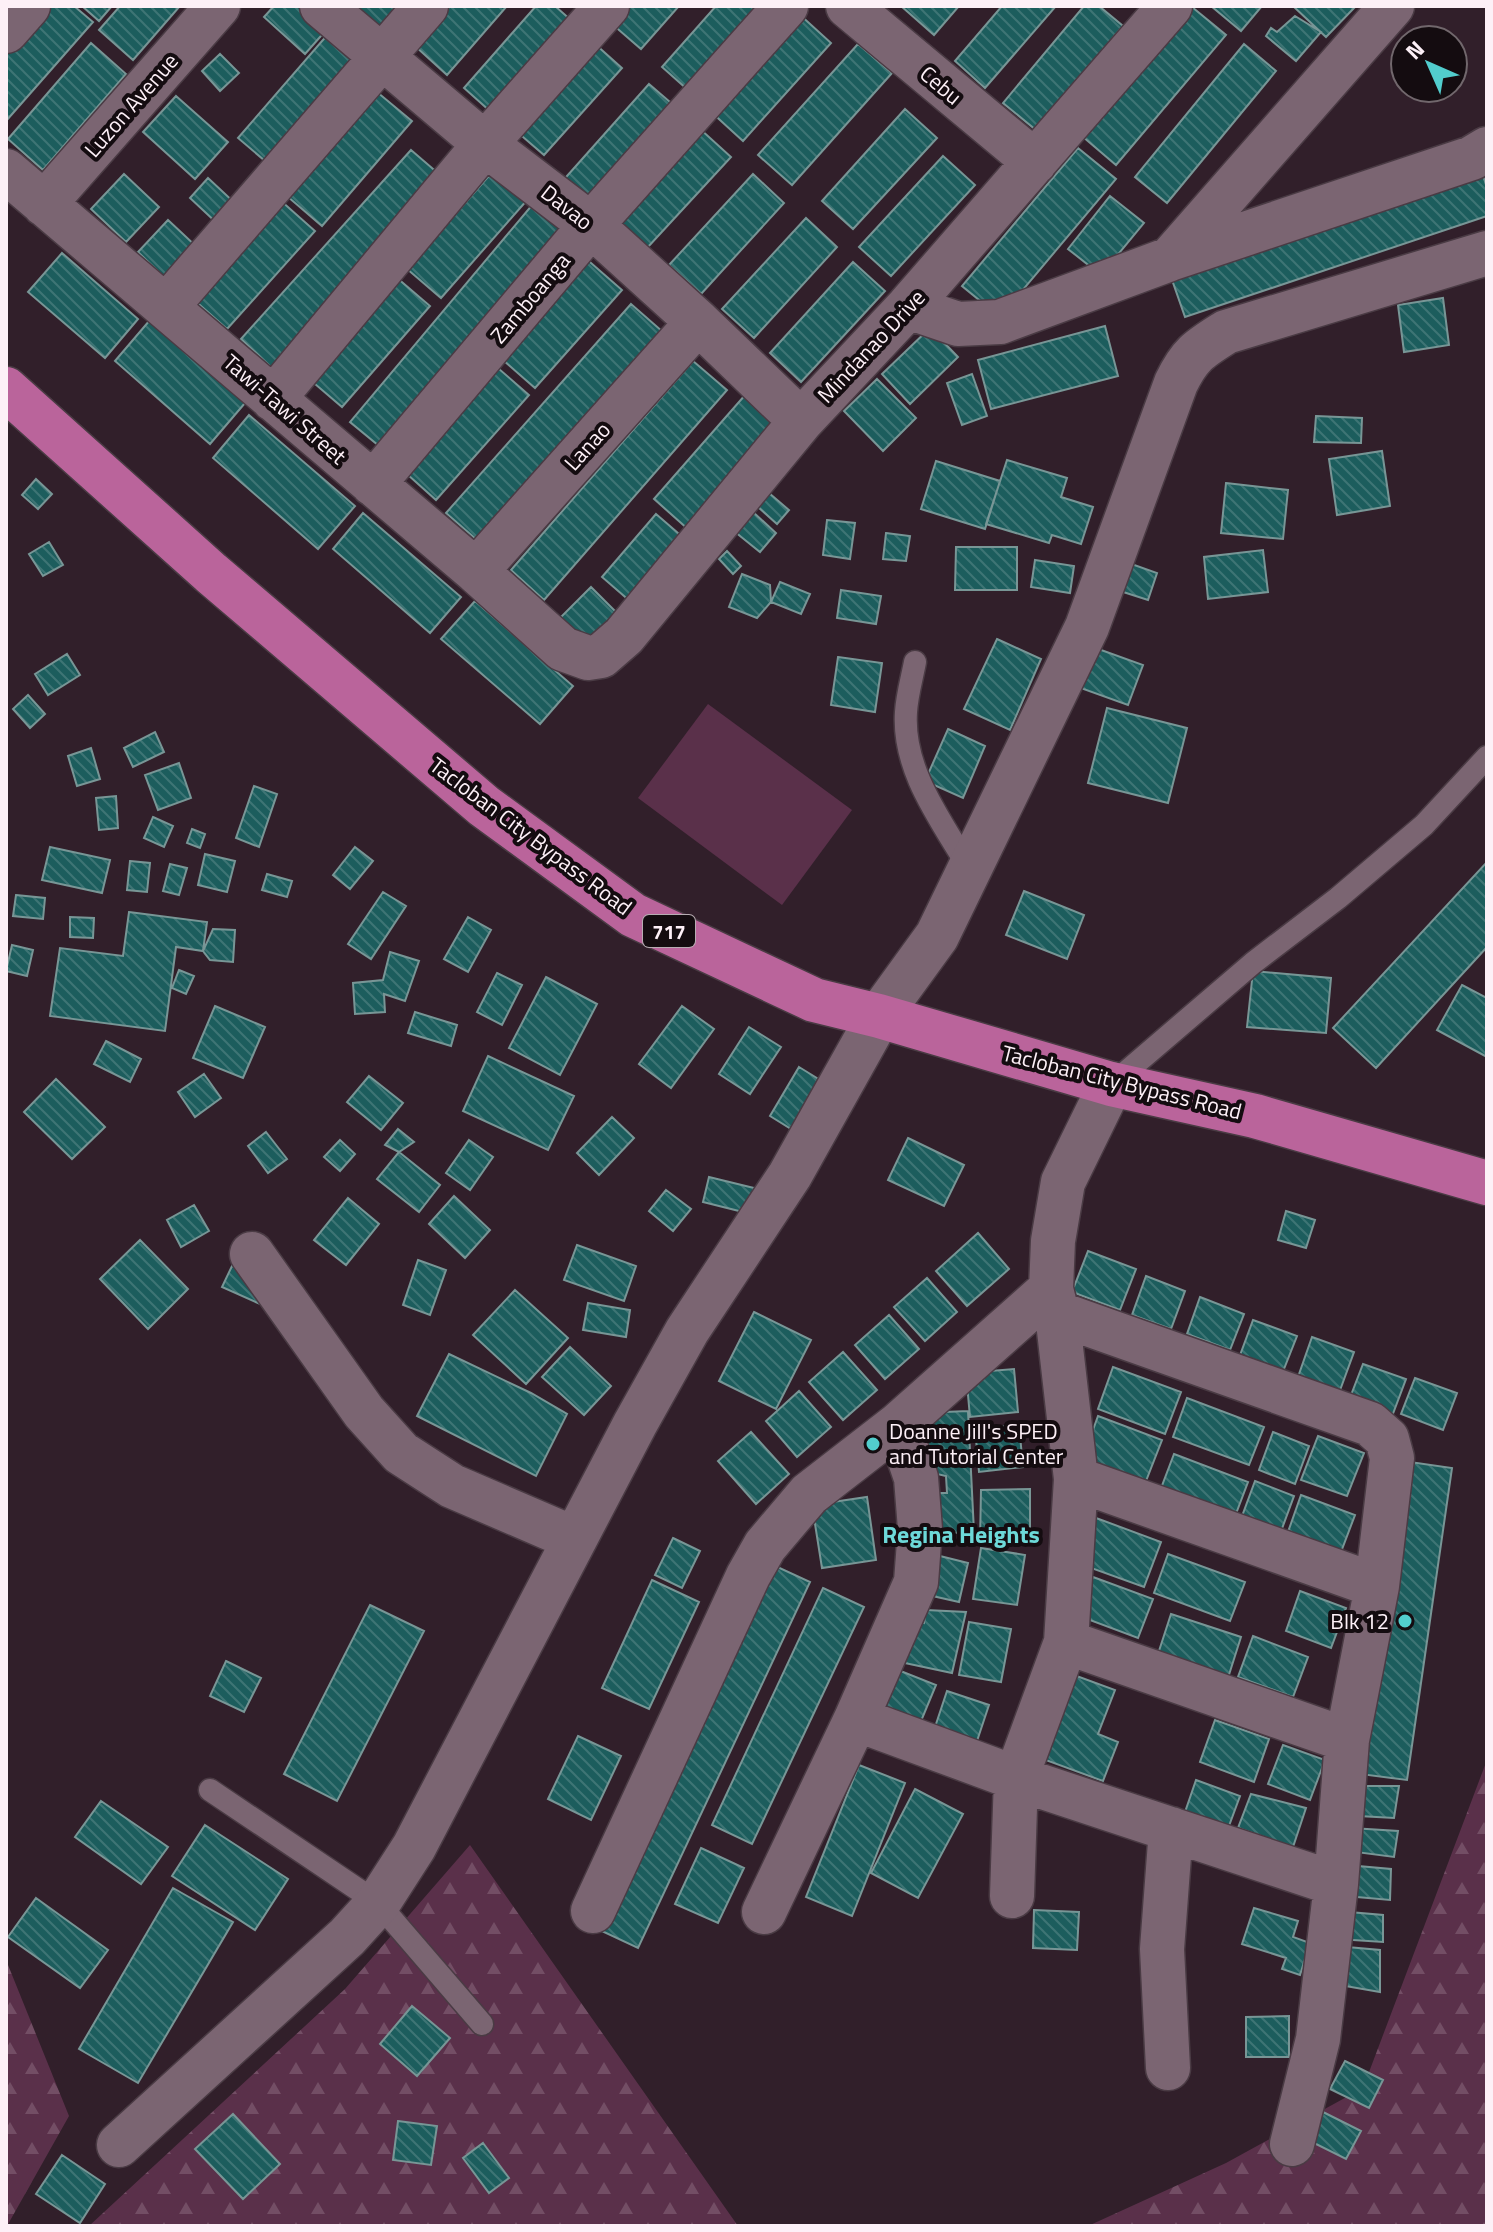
<svg xmlns="http://www.w3.org/2000/svg" width="1493" height="2232" viewBox="0 0 1493 2232" font-family="'Titillium Web',sans-serif">
<style>
.grass{fill:#5a304a}
.forest{fill:url(#forest-firs)}
.building{fill:url(#building-back-hatch);stroke:#789696;stroke-width:2}
.lines{fill:none;stroke-linecap:round;stroke-linejoin:round}
.service-casing{stroke:#4a3b44;stroke-width:25}
.minor-casing{stroke:#4a3b44;stroke-width:47}
.tertiary-casing{stroke:#4a3b44;stroke-width:47}
.trunk-casing{stroke:#4a3b44;stroke-width:47}
.service{stroke:#7b6572;stroke-width:22}
.minor{stroke:#7b6572;stroke-width:44}
.tertiary{stroke:#7b6572;stroke-width:44}
.trunk{stroke:#ba649b;stroke-width:44}
.poi-dot{fill:#52cdcd;stroke:#140c10;stroke-width:3}
.labels{text-anchor:middle;dominant-baseline:central;stroke-width:8;stroke-linejoin:round;paint-order:stroke}
.shield{fill:#140c10;stroke:#b7acb2;stroke-width:2}
.shield-label{font-size:20px;font-weight:bold;fill:#fdf0f7}
.street-label{font-size:22px;fill:#fdf0f7;stroke:#140c10}
.poi-label{font-size:22px;fill:#fdf0f7;stroke:#140c10;text-anchor:start}
.neighbourhood-label{font-size:24px;font-weight:bold;fill:#6dd9d9;stroke:#140c10}
</style>
<defs>
<pattern id="forest-firs" width="22" height="20" patternUnits="userSpaceOnUse" patternTransform="scale(2)"><rect width="22" height="20" fill="#5a304a"/><path d="M5 1l3.5 6h-7zM16 11l3.5 6h-7z" fill="#734e65"/></pattern>
<pattern id="building-back-hatch" width="6" height="6" patternUnits="userSpaceOnUse" patternTransform="scale(2)"><rect width="6" height="6" fill="#1c5d5d"/><path d="M-1 5l2 2M0 0l6 6M5-1l2 2" fill="none" stroke="#3e7575"/></pattern>
</defs>
<rect width="100%" height="100%" fill="#311f2a"/>
<path class="grass" d="M708 704 852 810 782 905 638 798Z"/>
<path class="forest" d="M1487 1760V2226H1088L1226 2163 1363 2088Z
M470 1845 738 2226H89L345 1989Z
M6 1960 69 2116 7 2226H6Z"/>
<path class="building" d="M42 6H74L93 22 6 121V47Z
M82 6H112L99 21Z
M120 6H180L133 60 99 30Z
M274 6H303L328 28 305 54 264 17Z
M353 6H409L386 33Z
M450 6H507L447 75 415 46Z
M536 6H555L572 21 491 112 464 88Z
M628 6H679L641 49 612 24Z
M716 6H762L688 90 662 67Z
M901 6H959L934 35Z
M1002 6H1056L985 88 955 61Z
M1084 6H1099L1123 26 1036 130 1003 103Z
M1211 6H1262L1241 31Z
M1293 6H1356L1326 37Z
M1192 7 1226 35 1116 165 1083 137Z
M798 13 831 43 743 141 710 111Z
M1295 16 1321 32 1296 61 1266 36 1271 28 1277 32Z
M329 33 362 62 271 166 238 138Z
M91 43 126 74 43 170 8 139Z
M594 43 622 68 544 155 516 131Z
M858 44 892 73 792 185 758 155Z
M1244 44 1276 71 1167 203 1135 177Z
M220 54 239 73 220 91 202 71Z
M649 84 677 108 587 210 559 185Z
M377 92 412 121 322 226 288 197Z
M176 96 228 142 195 179 143 132Z
M905 109 937 138 853 229 822 201Z
M699 128 731 157 647 248 616 219Z
M1078 148 1116 179 1000 317 962 286Z
M411 150 446 180 275 371 241 339Z
M943 156 975 185 891 276 859 247Z
M1481 169 1487 188V216L1185 317 1170 274Z
M494 170 528 199 441 298 407 269Z
M124 174 159 207 126 242 91 209Z
M753 174 784 203 701 294 669 265Z
M208 178 238 206 220 226 190 198Z
M1110 196 1144 223 1101 275 1068 249Z
M280 200 315 231 227 329 192 298Z
M533 204 566 233 384 450 350 422Z
M806 218 837 247 754 338 722 309Z
M168 220 199 249 168 281 138 252Z
M62 253 138 319 105 358 28 292Z
M583 256 622 290 535 388 496 354Z
M853 262 885 291 801 382 770 353Z
M396 277 430 306 342 407 308 378Z
M1443 298 1449 345 1404 352 1398 305Z
M631 304 671 339 485 547 446 513Z
M150 320 245 403 210 444 115 361Z
M1105 326 1118 376 991 409 978 360Z
M930 328 958 357 910 404 882 374Z
M693 361 727 390 544 600 511 570Z
M491 362 529 395 436 500 398 466Z
M972 374 987 416 962 425 947 383Z
M877 379 916 418 883 451 844 411Z
M746 394 781 424 689 530 654 499Z
M249 415 355 506 318 549 213 458Z
M1316 416 1362 418 1361 443 1314 442Z
M1382 451 1390 506 1337 515 1329 459Z
M1007 460 1067 478 1061 497 1093 507 1081 544 1052 535 1049 543 986 524Z
M936 461 1000 481 985 529 921 509Z
M36 479 52 494 38 509 22 495Z
M1226 483 1288 490 1283 539 1221 533Z
M769 493 789 510 777 524 758 507Z
M753 512 776 533 760 552 735 532Z
M363 513 461 597 430 633 333 549Z
M656 514 685 539 631 602 602 577Z
M827 520 855 523 850 559 823 555Z
M886 533 910 536 906 561 883 559Z
M49 542 63 565 43 576 29 554Z
M956 547H1017V590H955Z
M1263 550 1268 592 1208 599 1204 557Z
M727 551 741 566 733 574 719 559Z
M1035 560 1074 566 1070 593 1031 587Z
M1123 561 1157 573 1148 600 1114 589Z
M742 574 770 585 771 602 757 618 729 607Z
M780 582 810 594 801 614 771 602Z
M591 587 621 617 588 649 559 619Z
M841 590 881 596 876 624 837 618Z
M475 601 573 686 540 724 441 639Z
M997 639 1041 659 1010 730 964 709Z
M1090 646 1143 665 1128 705 1075 686Z
M67 654 80 675 48 695 35 674Z
M838 657 882 663 875 712 831 705Z
M28 695 45 714 30 728 13 709Z
M1107 708 1187 728 1168 803 1088 783Z
M948 729 985 746 963 798 925 781Z
M155 732 164 752 133 767 124 748Z
M91 748 100 779 77 786 68 756Z
M179 763 191 798 158 810 145 775Z
M254 786 277 794 259 847 236 838Z
M116 796 118 828 99 830 96 798Z
M153 817 173 826 164 847 144 838Z
M192 829 205 834 200 848 187 843Z
M50 847 110 860 102 893 42 880Z
M355 847 373 861 350 889 333 875Z
M205 854 235 861 227 892 198 885Z
M130 861 150 863 147 892 127 890Z
M1487 862V947L1376 1068 1333 1028Z
M170 864 187 868 179 895 163 891Z
M267 874 292 881 287 897 262 890Z
M1024 891 1084 915 1067 959 1006 935Z
M383 892 406 906 371 959 348 944Z
M16 895 45 898 43 919 13 916Z
M129 912 207 922 203 951 176 947 165 1031 50 1016 60 948 123 956Z
M70 917 94 918 93 938 70 937Z
M468 917 491 930 468 972 444 959Z
M213 929 235 930 233 962 210 960 203 951Z
M12 945 33 950 27 976 6 971Z
M390 952 419 961 405 1001 384 994 385 1012 355 1014 353 983 383 980Z
M179 970 194 976 186 994 172 988Z
M1253 971 1331 978 1326 1033 1247 1027Z
M497 973 522 985 502 1025 477 1012Z
M546 977 597 1004 560 1075 509 1048Z
M1462 985 1487 998V1057L1437 1030Z
M215 1006 265 1027 243 1078 193 1058Z
M682 1006 714 1029 671 1088 639 1064Z
M415 1012 457 1025 451 1046 408 1033Z
M749 1027 781 1047 750 1094 719 1074Z
M106 1041 141 1059 130 1082 94 1064Z
M488 1056 574 1096 548 1150 463 1111Z
M799 1067 825 1083 796 1132 770 1116Z
M204 1074 221 1098 195 1117 178 1092Z
M369 1076 403 1103 381 1130 347 1102Z
M56 1079 105 1127 72 1159 24 1112Z
M612 1117 634 1138 599 1175 577 1153Z
M398 1129 414 1142 399 1152 385 1145Z
M266 1132 287 1159 268 1173 248 1146Z
M908 1138 964 1165 944 1206 888 1180Z
M340 1140 355 1154 340 1171 324 1157Z
M469 1140 493 1157 470 1190 446 1173Z
M399 1152 440 1185 419 1212 377 1179Z
M709 1177 754 1188 747 1213 703 1202Z
M666 1190 691 1209 673 1231 649 1211Z
M454 1196 490 1230 465 1258 429 1224Z
M348 1198 379 1224 346 1265 314 1240Z
M194 1205 209 1231 181 1247 167 1220Z
M1286 1211 1315 1220 1306 1248 1278 1240Z
M978 1233 1009 1269 967 1306 936 1271Z
M140 1240 188 1289 148 1329 100 1279Z
M577 1245 636 1266 624 1301 564 1280Z
M1088 1251 1136 1269 1120 1310 1072 1292Z
M418 1260 446 1270 430 1315 403 1305Z
M232 1266 269 1283 260 1304 222 1287Z
M1146 1276 1185 1291 1171 1329 1132 1315Z
M927 1278 957 1312 925 1341 894 1307Z
M515 1290 568 1338 526 1384 473 1335Z
M1200 1297 1244 1314 1230 1350 1187 1334Z
M588 1303 630 1310 626 1337 583 1330Z
M754 1312 811 1340 776 1409 719 1381Z
M889 1315 919 1349 885 1379 855 1345Z
M1253 1320 1297 1336 1282 1374 1239 1358Z
M1312 1337 1354 1352 1339 1393 1298 1377Z
M570 1347 611 1386 584 1415 542 1377Z
M843 1352 877 1390 843 1420 809 1382Z
M449 1354 531 1393 567 1414 536 1476 417 1416Z
M1363 1364 1406 1379 1391 1419 1348 1403Z
M1113 1367 1181 1392 1165 1434 1098 1409Z
M1014 1369 1018 1412 970 1417 966 1373Z
M1415 1378 1457 1393 1443 1430 1401 1414Z
M799 1391 831 1427 797 1457 766 1421Z
M1187 1398 1264 1427 1249 1465 1173 1437Z
M968 1411 974 1532 931 1534 929 1493H947L946 1476 924 1471 921 1413Z
M1098 1416 1162 1440 1146 1481 1083 1458Z
M1019 1425 1023 1467 979 1472 975 1429Z
M751 1432 789 1474 756 1504 718 1461Z
M1273 1432 1309 1446 1295 1484 1259 1470Z
M1318 1436 1364 1453 1347 1496 1301 1480Z
M1174 1454 1248 1482 1234 1519 1160 1491Z
M1403 1461 1452 1468 1407 1780 1360 1774Z
M1255 1481 1294 1496 1280 1534 1241 1519Z
M1030 1489V1542H980L981 1490Z
M1301 1495 1355 1515 1341 1552 1288 1532Z
M867 1497 876 1560 822 1568 812 1505Z
M1096 1518 1161 1542 1144 1587 1080 1564Z
M673 1538 700 1551 682 1588 655 1575Z
M981 1548 1025 1555 1017 1605 973 1599Z
M928 1553 968 1563 959 1602 919 1593Z
M1168 1554 1245 1582 1230 1621 1154 1593Z
M760 1559 810 1582 638 1948 589 1925Z
M1093 1577 1153 1599 1138 1638 1079 1616Z
M652 1580 699 1602 649 1709 602 1688Z
M823 1588 864 1607 752 1844 712 1825Z
M1300 1591 1346 1608 1331 1648 1286 1631Z
M370 1605 424 1631 337 1801 284 1774Z
M926 1610 966 1612 952 1673 900 1662 910 1619 924 1623Z
M1171 1614 1241 1637 1227 1681 1157 1657Z
M969 1622 1011 1629 1001 1682 959 1675Z
M1253 1636 1308 1657 1293 1697 1238 1677Z
M226 1661 261 1678 244 1712 210 1696Z
M893 1668 936 1685 919 1726 877 1708Z
M1063 1671 1115 1690 1098 1734 1118 1742 1103 1781 1032 1755Z
M947 1691 989 1705 976 1744 934 1730Z
M1215 1720 1269 1739 1254 1782 1200 1762Z
M578 1736 621 1756 591 1820 548 1799Z
M1283 1745 1325 1760 1310 1800 1268 1784Z
M859 1765 905 1783 852 1916 806 1897Z
M1196 1780 1240 1796 1226 1834 1183 1818Z
M1360 1786H1399L1394 1818 1359 1816Z
M915 1789 963 1814 918 1898 871 1873Z
M1251 1794 1306 1808 1293 1847 1238 1828Z
M101 1801 168 1847 141 1884 75 1837Z
M205 1825 288 1879 255 1930 172 1876Z
M1351 1828 1398 1831 1394 1857 1348 1851Z
M701 1848 744 1868 718 1923 675 1904Z
M1347 1865 1391 1869 1390 1900 1346 1896Z
M173 1888 233 1922 138 2083 79 2049Z
M36 1898 108 1950 80 1988 8 1937Z
M1254 1908 1298 1921 1293 1937 1310 1943 1300 1975 1282 1969 1286 1958 1242 1944Z
M1034 1910 1079 1912 1077 1950 1033 1948Z
M1338 1911 1383 1915V1942L1338 1939Z
M1336 1946 1380 1950V1992L1328 1983Z
M412 2006 450 2038 417 2076 380 2044Z
M1289 2016V2057H1246V2017Z
M1345 2061 1383 2080 1369 2108 1330 2089Z
M1323 2112 1361 2131 1346 2159 1308 2140Z
M233 2114 280 2164 243 2199 195 2149Z
M398 2121 437 2126 431 2165 393 2160Z
M483 2143 509 2178 489 2193 463 2158Z
M62 2155 105 2184 80 2223 36 2194Z"/>
<g class="lines">
<g class="service-casing">
<path id="service" d="M915 662C912 678 907 695 906 712 902 770 941 820 969 868
M1112 1084 1253 963 1338 898 1424 825 1487 757
M210 1790 378 1903 482 2024"/>
</g>
<g class="minor-casing">
<path id="minor" d="M322 6 485 144 591 225 698 322 801 421
M848 6 1035 162
M6 31 28 6
M6 171 476 571 563 649 588 658 601 656 624 636 801 421 908 307 1170 6
M44 204 218 6
M1172 257 1392 6
M166 307 426 6
M908 307 958 324 1000 322 1170 259 1472 158 1487 149
M273 399 485 144 607 6
M373 484 591 225 786 6
M476 571 698 322
M252 1254 364 1412 401 1453 452 1486 575 1539
M1076 1479 1377 1586
M1066 1642 1347 1740
M856 1719 1016 1778 1336 1884 1347 1740 1377 1586 1392 1458 1387 1439 1370 1424 1057 1313
M1012 1896 1016 1778 1066 1642 1076 1479 1057 1313 1051 1289 1053 1241 1063 1182 1111 1084
M593 1911 748 1576 765 1546 809 1494 898 1425 1051 1289
M764 1912 856 1719 916 1582 920 1529 916 1478 898 1425
M1168 2068 1162 1949 1171 1829
M1292 2144 1318 2039 1336 1884
M119 2145 347 1937 378 1903 414 1847 635 1424 687 1331 790 1175 879 1016"/>
</g>
<g class="tertiary-casing">
<path id="tertiary" d="M879 1016 937 936 1087 627 1176 383C1190 354 1199 349 1226 332L1487 253"/>
</g>
<g class="trunk-casing">
<path id="trunk" d="M6 389 211 573 484 806 633 915 814 1000 879 1016 1111 1084 1255 1116 1487 1183"/>
</g>
<use href="#service" class="service"/>
<use href="#minor" class="minor"/>
<use href="#tertiary" class="tertiary"/>
<use href="#trunk" class="trunk"/>
</g>
<g class="poi-dot">
<circle cx="873" cy="1444" r="8"/>
<circle cx="1405" cy="1621" r="8"/>
</g>
<g class="labels">
<rect class="shield" x="643" y="915" width="52" height="32" rx="6"/>
<g class="shield-label">
<text x="669" y="931">717</text>
</g>
<g class="street-label">
<text transform="translate(941 85) rotate(40)">Cebu</text>
<text transform="translate(131 105) rotate(-49)">Luzon Avenue</text>
<text transform="translate(567 207) rotate(38)">Davao</text>
<text transform="translate(530 298) rotate(-50)">Zamboanga</text>
<text transform="translate(871 346) rotate(-47)">Mindanao Drive</text>
<text transform="translate(285 409) rotate(41)">Tawi-Tawi Street</text>
<text transform="translate(587 446) rotate(-48)">Lanao</text>
<text transform="translate(531 836) rotate(37)">Tacloban City Bypass Road</text>
<text transform="translate(1122 1082) rotate(14)">Tacloban City Bypass Road</text>
</g>
<g class="poi-label">
<text x="889" y="1431">Doanne Jill's SPED<tspan x="889" dy="25">and Tutorial Center</tspan></text>
<text x="1389" y="1621" text-anchor="end">Blk 12</text>
</g>
<g class="neighbourhood-label">
<text x="961" y="1534">Regina Heights</text>
</g>
</g>
<rect width="1493" height="2232" fill="none" stroke="#fdf0f7" stroke-width="16"/>
<g transform="translate(1429 64) rotate(315)"><circle r="38" fill="#140c10" stroke="#71676c" stroke-width="2"/>
<path d="M0-6L14 30L0 20L-14 30Z" fill="#52cdcd"/>
<text y="-12" font-size="22" font-weight="bold" text-anchor="middle" fill="#fdf0f7">N</text>
</g>
</svg>
